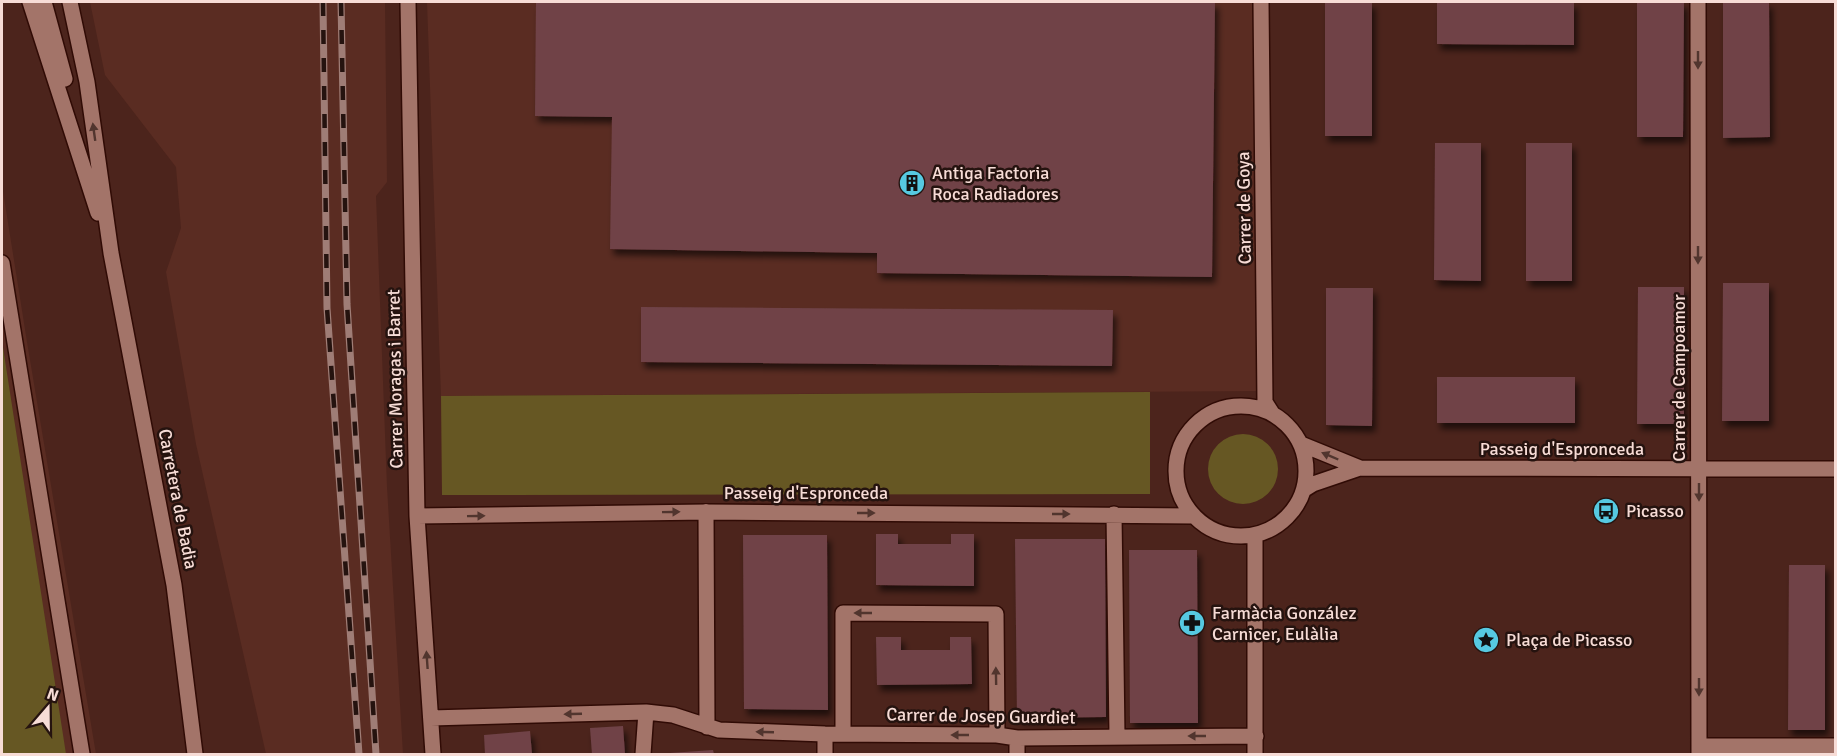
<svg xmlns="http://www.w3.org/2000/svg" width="1837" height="756" viewBox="0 0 1837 756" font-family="Signika,sans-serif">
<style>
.built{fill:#5a2c22}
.green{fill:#665723}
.building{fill:#6f4247;filter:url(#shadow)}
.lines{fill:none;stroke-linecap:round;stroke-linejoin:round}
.minor-casing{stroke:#300b05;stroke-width:18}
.minor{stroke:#a37469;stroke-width:15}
.rail-casing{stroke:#9f7d76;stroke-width:7}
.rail{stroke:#25130f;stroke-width:4.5;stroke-dasharray:14;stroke-linecap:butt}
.oneway{fill:#51352e}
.labels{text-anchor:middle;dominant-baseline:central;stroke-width:5;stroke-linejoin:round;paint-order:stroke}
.poi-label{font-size:18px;fill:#f7dcd6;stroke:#25130f;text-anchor:start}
.street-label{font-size:18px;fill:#f7dcd6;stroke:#25130f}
</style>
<defs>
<filter id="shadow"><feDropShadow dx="3.5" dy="6" stdDeviation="3" flood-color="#0009"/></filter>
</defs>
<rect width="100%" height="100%" fill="#4c241c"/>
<path class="built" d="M90 2H385L387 182 376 196 387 487 403 754H266L196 444 166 272 181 228 176 167 105 75Z
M427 2H1261L1265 391 441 396Z
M2 185 28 348 96 754H2Z"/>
<path class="green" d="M2 341 66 754H2Z
M1150 392V494L442 495 441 396Z
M1208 469a35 35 0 1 1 70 0a35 35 0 1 1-70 0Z"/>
<path class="building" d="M536 2H1215L1212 277 877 273V253L610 249 612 117 535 116Z
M1325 2H1372V136H1325Z
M1437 2H1574V45L1437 44Z
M1637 2H1684L1683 137H1637Z
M1723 2H1769L1770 137 1723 138Z
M1435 143H1481V281L1434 280Z
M1526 143H1572V281H1526Z
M1723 283H1769V421H1722Z
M1638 287H1684V424H1637Z
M1326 288H1373L1372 426 1326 425Z
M641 307 1113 310 1112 366 641 362Z
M1437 377H1575V423H1437Z
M876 534H898V544H951V534H974V586L876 585Z
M743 535H827L828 710 744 709Z
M1015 539H1105L1106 717 1017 718Z
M1129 550H1197L1198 723H1130Z
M1789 565H1825V730H1788Z
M876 637H901V650H950V637H971L972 684 877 685Z
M623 726 625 754H592L590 728Z
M530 731 532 754H485L484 735Z
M713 750 714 754H670V753Z"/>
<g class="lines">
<g class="minor-casing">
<path id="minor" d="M30 2 98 213
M44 2 65 79
M70 2 87 82 111 253 174 585 195 754
M408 2 417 516 433 754
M1261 2 1265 402 1272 413
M1698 2 1699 754
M2 263 82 754
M1176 471a65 65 0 1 1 130 0a65 65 0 1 1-130 0Z
M1301 444 1360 468
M1305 489 1313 484 1360 468 1836 469
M706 512 707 727
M1114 514 1117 736
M417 516 706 512 1194 516
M431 718 646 712 673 715 719 730 825 734 997 735 1017 738 1256 736
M825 734V754
M843 734V613L996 614 997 735
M1699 746H1836
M643 754 646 712
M1017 754V738
M1255 754V536"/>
</g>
<use href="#minor" class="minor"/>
<g class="rail-casing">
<path id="rail" d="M323 2 327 308 359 754
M341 2 347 304 376 754"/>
</g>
<use href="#rail" class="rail"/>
</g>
<defs><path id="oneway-solid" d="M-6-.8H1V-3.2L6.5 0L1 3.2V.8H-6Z" transform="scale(1.5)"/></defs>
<g class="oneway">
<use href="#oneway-solid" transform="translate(1698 60) rotate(90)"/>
<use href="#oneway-solid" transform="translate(94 132) rotate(-98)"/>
<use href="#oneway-solid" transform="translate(1698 255) rotate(90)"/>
<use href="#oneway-solid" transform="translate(1330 456) rotate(-157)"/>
<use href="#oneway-solid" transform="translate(1699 492) rotate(90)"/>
<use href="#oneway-solid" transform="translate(671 512) rotate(-1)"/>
<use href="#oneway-solid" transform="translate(866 513)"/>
<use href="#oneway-solid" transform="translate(1061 514)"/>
<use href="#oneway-solid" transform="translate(476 516) rotate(-1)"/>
<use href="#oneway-solid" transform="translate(863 613) rotate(-180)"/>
<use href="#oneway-solid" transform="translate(427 660) rotate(-94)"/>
<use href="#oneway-solid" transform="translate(996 676) rotate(-91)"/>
<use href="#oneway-solid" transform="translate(1699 687) rotate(90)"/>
<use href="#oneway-solid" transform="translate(573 714) rotate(178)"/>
<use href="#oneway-solid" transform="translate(765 732) rotate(-178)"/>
<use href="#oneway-solid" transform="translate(960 735) rotate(-180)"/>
<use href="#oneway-solid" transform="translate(1197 736) rotate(180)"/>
</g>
<defs>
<g id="building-disc" transform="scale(1.35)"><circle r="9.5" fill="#56c9e1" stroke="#25130f"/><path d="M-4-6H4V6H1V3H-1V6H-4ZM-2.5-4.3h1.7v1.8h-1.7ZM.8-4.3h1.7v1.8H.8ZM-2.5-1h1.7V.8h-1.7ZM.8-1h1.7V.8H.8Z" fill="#111"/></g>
<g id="bus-disc" transform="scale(1.35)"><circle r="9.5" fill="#56c9e1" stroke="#25130f"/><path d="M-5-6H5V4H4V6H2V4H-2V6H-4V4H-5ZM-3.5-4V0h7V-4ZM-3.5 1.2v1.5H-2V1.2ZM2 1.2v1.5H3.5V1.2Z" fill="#111"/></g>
<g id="pharmacy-disc" transform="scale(1.35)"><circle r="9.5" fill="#56c9e1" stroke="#25130f"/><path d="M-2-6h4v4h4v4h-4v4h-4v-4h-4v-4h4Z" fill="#111"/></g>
<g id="sight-disc" transform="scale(1.35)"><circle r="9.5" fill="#56c9e1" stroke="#25130f"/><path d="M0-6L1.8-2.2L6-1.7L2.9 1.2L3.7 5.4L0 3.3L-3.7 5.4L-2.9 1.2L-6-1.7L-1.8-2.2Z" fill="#111"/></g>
</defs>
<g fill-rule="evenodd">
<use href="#building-disc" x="912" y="183"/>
<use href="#bus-disc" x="1606" y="511"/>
<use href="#pharmacy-disc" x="1192" y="623"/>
<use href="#sight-disc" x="1486" y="640"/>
</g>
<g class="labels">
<g class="poi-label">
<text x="932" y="173">Antiga Factoria<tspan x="932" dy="21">Roca Radiadores</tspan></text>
<text x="1626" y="511">Picasso</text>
<text x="1212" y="613">Farmàcia González<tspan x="1212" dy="21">Carnicer, Eulàlia</tspan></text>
<text x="1506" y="640">Plaça de Picasso</text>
</g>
<g class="street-label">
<text transform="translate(1244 208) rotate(-91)">Carrer de Goya</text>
<text transform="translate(1679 378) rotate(-90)">Carrer de Campoamor</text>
<text transform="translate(395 379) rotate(-91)">Carrer Moragas i Barret</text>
<text x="1562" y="449">Passeig d'Espronceda</text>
<text x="806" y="493">Passeig d'Espronceda</text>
<text transform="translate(178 499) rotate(79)">Carretera de Badia</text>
<text transform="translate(981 716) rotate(1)">Carrer de Josep Guardiet</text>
</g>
</g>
<rect width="1837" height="756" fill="none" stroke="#f7dcd6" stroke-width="6"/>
<g transform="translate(48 708) rotate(20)" stroke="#25130f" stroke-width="4.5" paint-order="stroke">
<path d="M0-4.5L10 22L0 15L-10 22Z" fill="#f7dcd6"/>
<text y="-9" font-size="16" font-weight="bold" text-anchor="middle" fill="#f7dcd6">N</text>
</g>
</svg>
